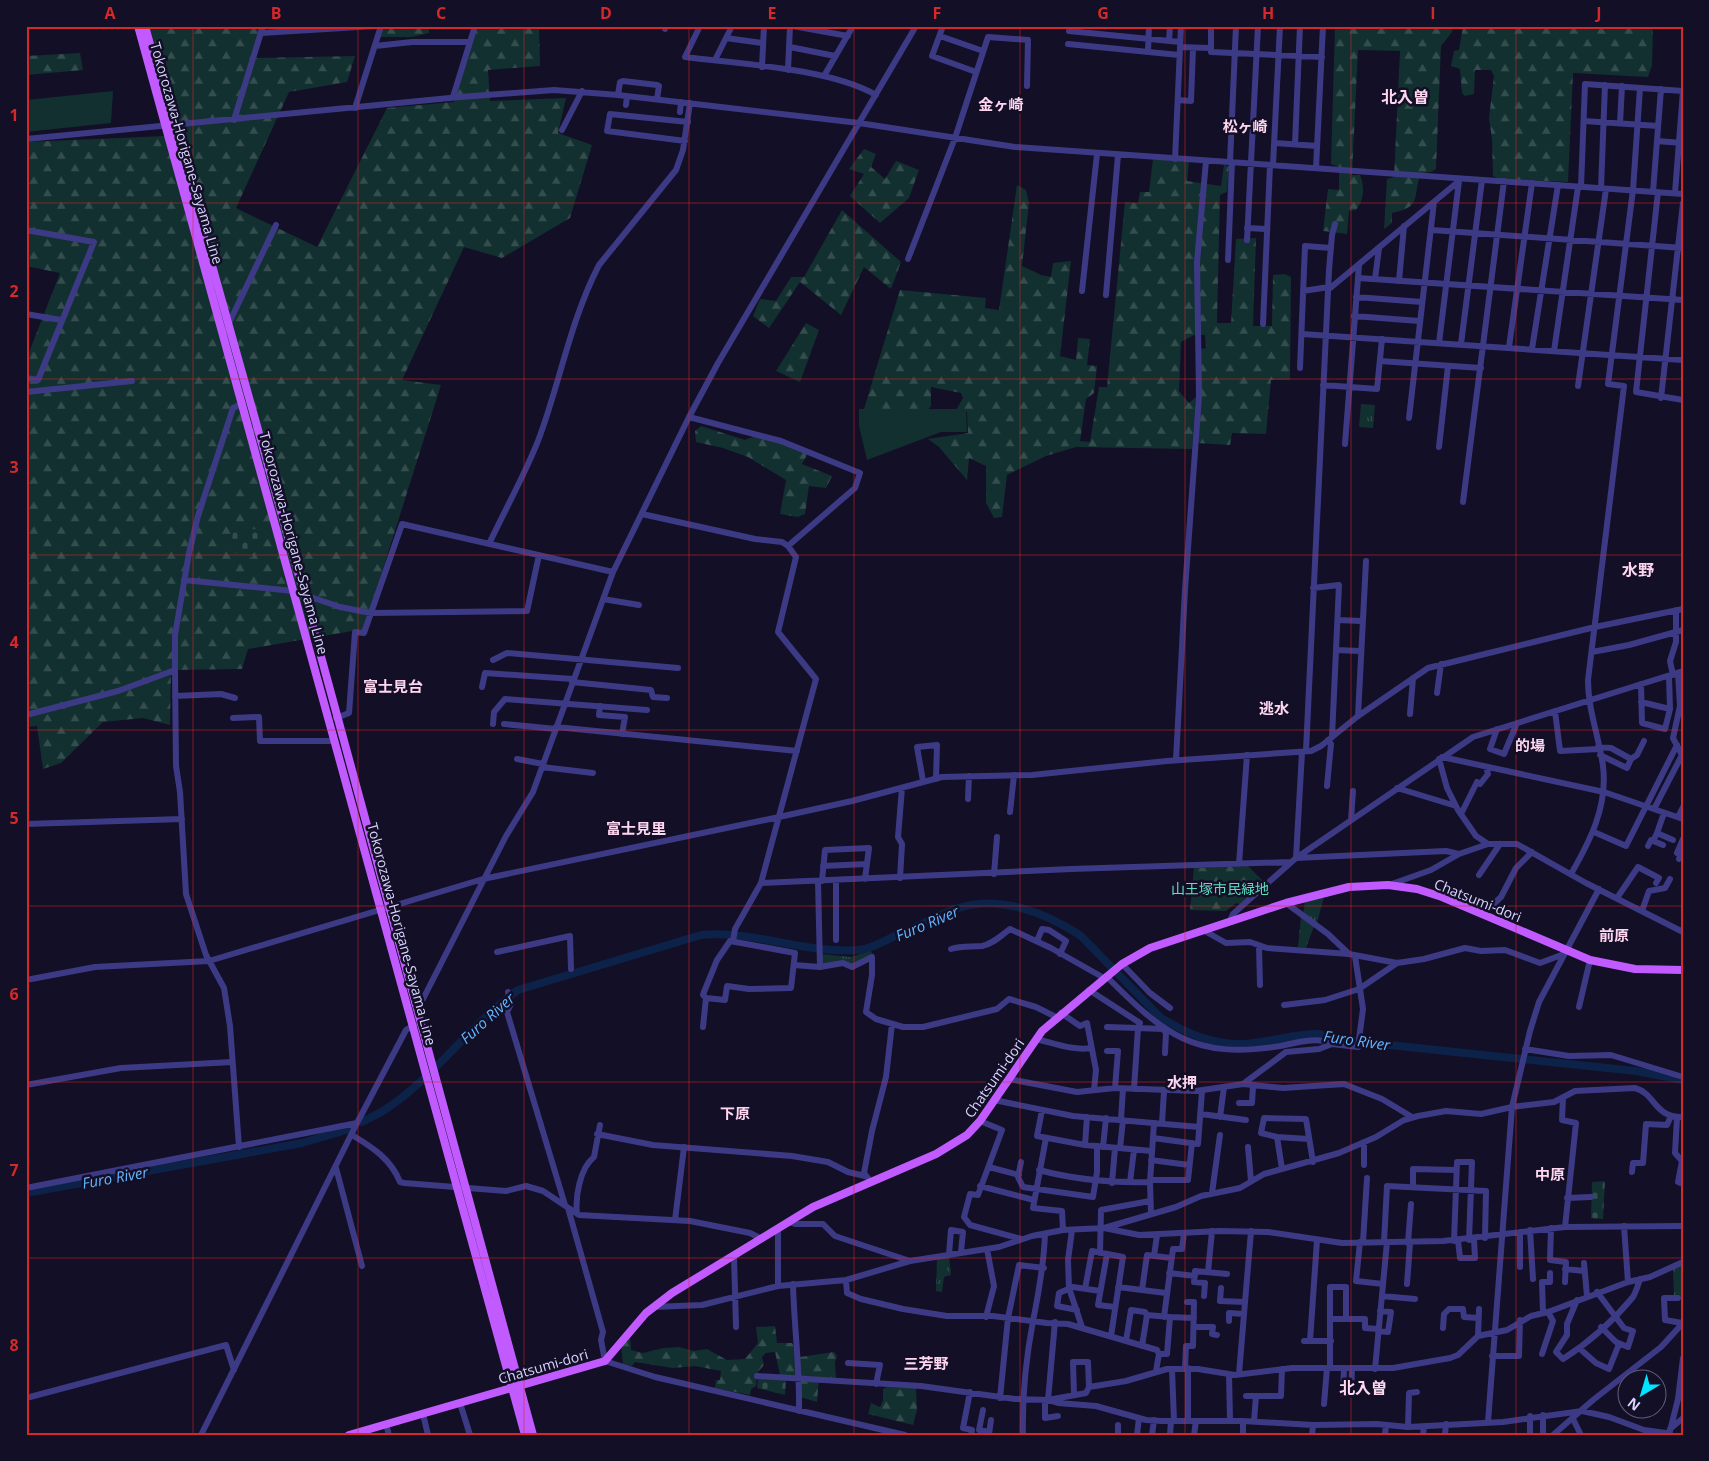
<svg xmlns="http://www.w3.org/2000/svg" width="1709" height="1461" viewBox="0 0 1709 1461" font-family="'Open Sans','Noto Sans JP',sans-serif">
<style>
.grass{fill:#12302f}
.forest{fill:url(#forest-firs)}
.cemetery{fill:url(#cemetery-stones)}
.park{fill:url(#park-tufts)}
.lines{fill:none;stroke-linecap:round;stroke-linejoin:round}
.river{stroke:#0c2248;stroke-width:8}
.minor{stroke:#3d3a85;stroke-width:6}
.major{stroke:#c25bff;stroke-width:8}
.grid{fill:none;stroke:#d62828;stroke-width:1;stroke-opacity:0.55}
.labels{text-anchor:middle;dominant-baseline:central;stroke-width:5;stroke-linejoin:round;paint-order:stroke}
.street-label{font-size:14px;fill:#d9d4ff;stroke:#130f26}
.park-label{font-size:14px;fill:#5fe0c0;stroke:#130f26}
.neighbourhood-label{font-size:15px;font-weight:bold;fill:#ffd6f0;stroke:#130f26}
.water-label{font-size:15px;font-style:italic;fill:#62b6ff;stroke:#130f26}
.quarter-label{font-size:16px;font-weight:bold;fill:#ffd6f0;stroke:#130f26}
.neatline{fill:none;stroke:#d62828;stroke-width:2}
.grid-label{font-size:16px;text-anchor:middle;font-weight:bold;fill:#d62828}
</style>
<defs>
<pattern id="forest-firs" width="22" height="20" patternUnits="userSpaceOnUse" patternTransform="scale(1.25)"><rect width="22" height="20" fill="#12302f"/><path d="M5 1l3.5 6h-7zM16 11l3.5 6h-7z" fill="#344d4e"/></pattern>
<pattern id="cemetery-stones" width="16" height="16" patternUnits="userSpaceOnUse" patternTransform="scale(1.25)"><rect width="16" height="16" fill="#12302f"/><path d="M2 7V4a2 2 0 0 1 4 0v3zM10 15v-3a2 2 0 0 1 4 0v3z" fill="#344d4e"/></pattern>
<pattern id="park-tufts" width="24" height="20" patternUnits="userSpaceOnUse" patternTransform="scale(1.25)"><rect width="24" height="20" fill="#12302f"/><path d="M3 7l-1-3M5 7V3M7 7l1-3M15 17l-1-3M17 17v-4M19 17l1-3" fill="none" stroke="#344d4e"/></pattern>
</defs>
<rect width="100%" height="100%" fill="#130f26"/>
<path class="grass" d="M113 91 111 123 26 132V100Z
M859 409H966L967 432H941L867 460 859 426Z"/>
<path class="forest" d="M149 26H266L255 58 355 56 347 82 289 92 236 208 317 247 387 108 454 102 477 26H539L540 66 488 70 490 101 566 98 558 133 592 145 570 218 502 258 464 247 402 380 441 385 364 629 248 649 242 669 171 670 170 725 143 718 103 722 61 763 43 769 37 726 26 727V360L60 273 26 266V142L165 136 181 131Z
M384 26H429V33L412 37H380Z
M1335 26H1453L1452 32 1441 46 1436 169 1431 172 1421 173C1412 196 1423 207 1392 213V223L1384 229 1387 179 1394 177 1400 51 1358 50 1352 175H1360C1365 187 1364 200 1356 210L1349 211 1347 234 1323 231 1328 189 1339 190V167L1331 164Z
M1463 26H1653L1652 65 1648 77 1573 73 1568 182 1499 179 1493 176 1492 139 1489 118 1494 76 1491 70H1475L1474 94 1465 96 1462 93 1460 69 1451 66 1454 51 1459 50Z
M80 53 83 70 26 75V56Z
M864 149 876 154 871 167 885 179 896 161 919 170 909 198 880 223 850 196 864 174 849 169Z
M1153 159 1189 162 1187 181 1221 186 1224 165 1229 166 1227 192 1220 195 1217 323H1231L1236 239 1256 238 1253 326H1272L1273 275 1285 274 1291 277 1290 380H1271L1266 434 1232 433 1230 445 1197 443 1200 349 1206 348 1205 335H1194L1181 342 1179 391 1189 403 1196 397 1192 449 1076 447 1046 456 1007 475 1002 517 994 518 986 503V466L969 458 967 480 939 447 928 439 968 433 967 412 956 410 963 398 961 393 931 387V406L925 414 864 409 900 290 986 298 985 308 999 310 1017 185 1026 190 1029 203 1022 266 1041 275 1051 277 1053 263 1071 261 1060 356 1076 360 1078 338 1090 339 1087 365 1097 366 1094 393 1086 399 1080 441 1090 442 1099 387H1107L1125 202 1138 203 1140 192H1149Z
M842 210 901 262 891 289 864 267 841 315 800 282 769 328 753 316 760 299 776 301 791 277H804Z
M806 323 819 330 800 382 776 371Z
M701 426 745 440C764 430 789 446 808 453L802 464 832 476 826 488 809 486 805 514 798 517 780 514 786 480 748 457 723 448 696 442 695 431Z
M1248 866 1265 883 1242 905 1236 903 1226 911 1190 910 1194 868Z
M775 1326 777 1343H792L800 1357 834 1352 837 1356 835 1362 836 1379 819 1378 817 1402 800 1397 801 1376 780 1375 775 1352 766 1353 762 1357 764 1365 757 1373 756 1386 751 1389 750 1395 715 1388 716 1380H720L721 1371 695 1366 673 1368 635 1362 632 1366 623 1364 621 1346 630 1335 631 1350 643 1353 663 1348 679 1347 694 1351 707 1349 727 1360 745 1359 758 1343 756 1327Z
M887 1387 916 1388 917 1410 913 1425 868 1414 871 1403 880 1407 883 1400V1389Z"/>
<path class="cemetery" d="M234 528 249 532 250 528 261 531 254 558 228 551Z
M1605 1181 1603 1219 1591 1218 1592 1182Z
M758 1376 786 1377 785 1395 757 1388Z"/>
<path class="park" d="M1361 404 1375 405 1373 428 1359 427Z
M1324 897 1317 923 1303 914 1305 901Z
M1301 917 1314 926 1306 948 1298 947Z
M871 950 872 954 853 966 822 964V954L851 957Z
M949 1255 951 1275 944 1277 942 1292 936 1291 937 1257Z
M1683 1265V1296H1674L1673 1269Z"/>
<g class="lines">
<path class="river" d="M362 1122C371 1117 381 1113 389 1107 437 1074 471 1024 518 990L701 935C753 930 805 954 857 950 872 949 886 940 899 934 918 927 936 916 955 909 998 894 1045 912 1081 936L1160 1017C1183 1032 1211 1044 1240 1044 1267 1044 1293 1033 1320 1034L1324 1037 1342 1040 1636 1071 1683 1080
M26 1193 302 1143 350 1129"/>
<path class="minor" d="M700 26 685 57C739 64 830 68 876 95
M793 26 848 36
M943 26 932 56 976 72
M1211 26V52L1322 57
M665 29 666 26
M1069 31 1180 42
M261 33 375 26
M940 36 983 51
M726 38 762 43
M1169 41 1170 26
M1068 44 1179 55
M375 46 412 42H470
M790 47 835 56
M1180 47 1210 48
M1148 52 1149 26
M715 60 732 26
M762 67 764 26
M788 70 790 26
M824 76 853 26
M618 95 620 82 623 81 657 85 659 86 657 99
M453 97 475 26
M1178 100 1191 101 1193 48
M626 105 627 96
M355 108 381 26
M680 112 681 102
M234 120 263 26
M1584 121 1658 126
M1620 123 1622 86
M562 130 582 91
M26 139 460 97 554 90 618 95 859 123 1015 147 1683 194
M685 141 607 131 610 114 688 122
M1657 141 1682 143
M1275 143 1317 146
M1295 144 1300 26
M1175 159 1181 26
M1230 162 1236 26
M1273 165 1280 26
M1316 168 1323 26
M1581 187 1585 84 1683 91
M1601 188 1605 85
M1653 192 1661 89
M1658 192 1636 392 1683 400
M1675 193 1683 91
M1247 228 1266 229
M26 230 94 242 38 380 26 378
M1432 230 1683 248
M1247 240 1258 26
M908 259 955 138 988 37 1028 40 1027 86
M1228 260 1232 162
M1358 278 1683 300
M1375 279 1379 248
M1399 281 1404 226
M1329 289 1459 181V179
M1082 291 1097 154
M1303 291 1329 287
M1106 295 1118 155
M1356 297 1422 302
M26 314 61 320
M1354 316 1419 321
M1263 324 1270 165
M228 325 276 225
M1302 334 1683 360
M1439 343 1459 181
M1461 344 1482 180
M1509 347 1532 183
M1532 349 1558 185
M1554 351 1578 187
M1380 361 1481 368
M1300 368 1305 246 1331 248
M1323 385 1377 389 1382 339
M1578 386 1606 189
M26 392 132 381
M1661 398 1683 203
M689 417 781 441 860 473 855 488 788 546
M1409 418 1434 202
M1345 444 1359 265
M1439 447 1448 366
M1463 502 1504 181
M642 514 755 539 782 542 788 546 796 557 778 632 816 679 761 883 735 929 733 941
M489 544C505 510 524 476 538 441 560 383 570 321 599 265L676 170 683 150 690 103
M184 580 293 591 340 607 371 613 527 611 539 555
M1313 588 1339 585 1332 737
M603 599 639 605
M1338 620 1361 621
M1336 650 1360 651
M1592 652 1629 645 1683 630
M493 660 507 653 678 668
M1673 675 1670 661 1676 642V610
M572 682 651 690 653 697 667 698
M1641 684 1642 723 1665 729 1670 709 1669 676
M482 687 485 673 573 679
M1437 693 1441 664
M175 696 221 694 235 698
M1641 702 1670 709
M600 706 599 715 625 717 622 734
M1555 711 1560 751 1598 749
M1410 714 1413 678
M26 715 118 691 175 670
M1358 716 1366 561
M233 718 259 717 260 741H332
M336 718 349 713 355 632 364 633 402 524 613 572
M493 724 494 712 505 699 647 710
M504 724 556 729
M556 727 797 751
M1497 729 1490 749 1504 754 1517 723
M1598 747 1611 748 1631 759 1637 755 1644 741
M1306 751 1329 270 1332 235 1335 224
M1302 752 1296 858 1446 851 1459 854
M1600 755 1627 768 1631 759
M1442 757 1604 792 1683 819
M517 759 543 764
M1439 759 1447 788 1458 810 1476 836 1488 844H1517L1586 883 1683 932
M1176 760 1185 590 1199 396 1197 262 1206 161
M542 767 593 773
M923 781 917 747 937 745 936 779
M1327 786 1331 744 1328 740
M1397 788 1456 806
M968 799 969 776
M1654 809 1682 755 1673 738 1680 706 1678 673
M1010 812 1014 775
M1461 814 1477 782 1480 784 1488 774 1486 767
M1678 817 1683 807
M1351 820 1353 791
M26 824 182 819
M1594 832 1626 846 1677 745
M1657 833 1664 813
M1653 841 1657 833 1673 840
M1648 846 1651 840 1663 845
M1679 859 1681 855 1677 853 1683 839
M1239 864 1247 755
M823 866 867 864
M994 874 997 837
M1571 874C1590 841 1608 806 1603 766 1599 737 1588 710 1588 680L1624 386 1608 384 1633 190 1640 88
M1479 875 1500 844
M900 878 902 844 898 837 902 788
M836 880V940
M818 881 820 967
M822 881 825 850 869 848 865 879
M761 883 1071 869 1291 862
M1389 885 1431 870 1459 854 1488 844
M1617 898 1638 867 1659 878 1656 883
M1286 903 1328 934 1349 954
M1642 911 1649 891 1665 888 1670 879
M1483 914 1501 897 1516 868 1532 852
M1230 921 1233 914 1296 858 1473 737 1683 671
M1203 930 1226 943 1250 942 1267 948 1349 954 1397 963 1424 959 1465 948 1481 951 1505 950 1540 963 1564 954
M1037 941 1042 929 1049 930 1066 941 1060 954
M1259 946 1260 985
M951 949C961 946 971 947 982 946 993 944 1002 935 1010 929L1051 948 1104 978
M497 952 570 936 571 969
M1122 964 1150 993 1170 1008
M794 965 820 967 843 963 852 967 872 957V975L866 1012 876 1019 903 1027H923L997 1009 1009 999 1036 1007 1056 1017
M1106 976C1164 1034 1193 1060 1280 1046 1295 1043 1318 1036 1332 1044
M26 980 95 967 209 961 483 879 779 817 852 801 942 777 1032 775 1167 761 1311 751 1321 746 1358 716 1428 668 1595 627 1683 609
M1089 990 1140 1023 1138 1028 1163 1029
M508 992 511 1004 507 1012 565 1205
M414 1004 423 999 506 836 533 792 613 572 689 417 718 363 916 26
M1284 1005 1325 1000 1359 989 1397 963
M1579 1007 1590 960
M1061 1013 1080 1026 1087 1023 1096 1070 1094 1090
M703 1027 706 998 703 995 704 992 717 960 730 941 795 953 791 988 749 989 727 986 725 1000 706 998
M1107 1027 1138 1028 1134 1089
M1163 1029 1166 1033 1165 1053
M1036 1039C1054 1043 1073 1051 1091 1048
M1525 1049 1569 1056 1611 1055 1683 1077
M1107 1051H1118L1115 1088
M1009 1079 1077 1092 1115 1088 1196 1091 1243 1084 1283 1088 1344 1084 1382 1099 1412 1117
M1243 1084 1286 1052 1319 1049 1332 1044 1358 1047 1363 1009 1355 956
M26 1085 121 1068 232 1062
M1563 1097 1562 1120 1576 1123 1565 1227
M994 1100 1073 1116 1199 1127
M1239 1103H1252L1253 1086
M1042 1110 1037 1136 1085 1145 1152 1151
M1201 1114 1246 1120
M1220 1117 1224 1087
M1677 1118 1675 1153 1682 1161 1678 1182 1683 1184
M1121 1119 1123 1089
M980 1121 1002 1130 978 1195 970 1194 964 1217 970 1225 1021 1239
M1162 1123 1164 1091
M597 1134 653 1145 792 1156 828 1162 848 1172 865 1176
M352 1135C372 1147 391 1159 400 1182L404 1183 506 1191 526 1186 543 1191 579 1215 690 1221 750 1233 762 1239
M1277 1137 1309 1139
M1046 1138 1033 1208 1062 1211 1063 1230
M1153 1138 1198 1144 1202 1091
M1364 1142V1165
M1085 1145 1087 1117
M239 1147 230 1026 224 988 206 955 186 894 180 792 176 766 175 670V635L189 553 198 516 233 408 243 403
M1103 1147 1106 1118
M1248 1147 1251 1181
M1120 1148 1123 1120
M1151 1160 1189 1165
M1021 1162 1018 1177 1023 1187 1093 1197 1097 1172V1147
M989 1167 1019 1175
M336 1168 362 1266
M1282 1169 1277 1137 1261 1133 1264 1118 1306 1119 1313 1162
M1039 1170C1076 1180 1112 1183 1150 1182
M1632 1172 1633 1163H1643L1646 1124 1667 1125 1671 1116
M868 1178 864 1173 872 1131 886 1077 892 1024
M1150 1180H1188L1192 1143
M1130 1182 1134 1150
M1112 1183 1115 1148
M980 1186 1034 1200
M1413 1187V1169L1456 1170
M26 1188 357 1123 406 1030 414 1025
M1212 1193 1220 1135
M1567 1198 1591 1197
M568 1208 603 1332 601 1340 605 1361 655 1377 905 1435
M577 1214C575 1197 580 1168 594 1157L600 1125
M1151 1214 1150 1182 1154 1123
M675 1220 684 1147
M789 1222 796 1224H823L835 1236 910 1261
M1624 1226 1628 1282
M1104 1228 1139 1235 1220 1231 1268 1232 1342 1243 1443 1241 1565 1227 1683 1226
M1551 1228 1550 1260 1566 1262 1565 1282
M1072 1230 1068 1260 1069 1288 1082 1327
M1530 1230 1533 1279
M1520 1232V1267
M1458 1240 1460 1258H1475L1474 1239
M1454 1241 1457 1162H1472L1469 1240
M1360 1242 1356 1281 1383 1284
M1363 1242 1367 1178
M1384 1242 1387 1186 1486 1191 1485 1238
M1408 1243 1411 1204
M1100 1253 1101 1210 1150 1201
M949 1254 951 1230 963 1232 961 1252
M1107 1254 1098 1305 1115 1307
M734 1256 736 1327
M1154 1256 1157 1235
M1584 1263 1587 1296
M1565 1269 1584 1271
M1208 1272 1212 1231
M1169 1273 1195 1276
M846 1280 847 1293 861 1299 903 1309 947 1316H993L1047 1323 1068 1324 1157 1350 1159 1354H1167L1170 1317 1147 1315 1142 1346
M793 1284C794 1326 800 1368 799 1411
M1407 1284 1410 1243
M778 1286V1229
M1118 1287 1166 1293
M1221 1288 1220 1301 1245 1302
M1085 1289 1092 1251 1123 1257 1111 1336
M1142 1290 1147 1255 1171 1258
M1597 1292 1624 1328 1633 1331 1628 1347 1616 1342 1601 1327
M1204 1296 1205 1283 1194 1282 1195 1271 1227 1274
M1382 1296 1415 1299
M1678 1298H1664L1665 1320 1682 1323
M1577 1300 1567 1324V1335L1556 1352 1563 1359C1588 1343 1614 1320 1633 1297 1636 1292 1638 1285 1640 1279
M653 1307 702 1305 778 1286 846 1280 910 1261 999 1247 1032 1236 1063 1230 1104 1228 1176 1207 1201 1196 1240 1188 1264 1174 1339 1153 1376 1137 1404 1120 1418 1116 1446 1111 1481 1114 1512 1107 1554 1102 1575 1091 1635 1088C1656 1094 1654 1118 1683 1117
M1077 1310 1057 1306 1059 1293 1073 1287 1100 1291
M1543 1313 1542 1282H1550V1273
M986 1317 994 1286 987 1249
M1164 1317 1173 1249H1182L1184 1233
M1170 1317 1194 1318
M1332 1319H1365V1328L1378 1329
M1229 1321V1313L1244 1314
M1195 1327H1213L1212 1334 1217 1335
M1443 1328 1444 1314 1449 1309H1463L1464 1317 1478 1318
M1378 1331 1388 1332 1391 1312 1380 1311
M1478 1336 1479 1309
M1126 1341 1131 1310 1145 1312 1147 1315
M1304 1341H1331
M1310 1341 1317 1240
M1579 1348 1596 1363 1609 1369 1619 1344
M1542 1354 1553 1321 1548 1312
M1492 1356H1519L1520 1320
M848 1363 880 1365 876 1384
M1185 1368 1186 1346H1193L1194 1302H1187
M1188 1368V1421
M1330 1368V1287H1346V1319
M1344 1368 1343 1394H1351L1352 1369
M1172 1369 1174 1421
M1375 1369 1387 1242
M1156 1371 1159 1354
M1229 1374 1230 1420
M1239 1374 1251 1231
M757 1376 921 1386 1015 1399 1048 1400 1086 1393 1089 1387 1126 1381 1167 1369H1198L1235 1375 1292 1368H1393L1450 1358 1458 1355 1478 1336 1507 1330 1531 1316 1548 1312 1628 1282 1650 1277 1683 1262
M970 1392 963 1428 972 1430 971 1435
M1074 1395 1073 1362H1088L1089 1387
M1246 1396H1281L1282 1369
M26 1398 226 1345 234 1370
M1000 1398 1008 1318 1019 1265 1044 1268
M1045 1400V1418L1058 1416
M1048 1400 1058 1403 1096 1406 1146 1420 1162 1421H1243L1313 1425 1377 1424 1408 1427 1503 1422 1582 1411 1609 1417 1644 1430 1666 1433
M1048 1400 1055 1322
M460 1403 470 1435
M1324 1404 1327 1368
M983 1410 979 1430 989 1432
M423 1414 428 1435
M1543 1415V1435
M1573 1419 1581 1435
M1254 1421 1256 1396
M1488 1422 1512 1107 1530 1031 1539 1002 1599 889
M386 1424 389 1435
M1408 1427 1409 1393 1417 1392
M1670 1429 1683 1418
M989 1434 991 1420
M201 1435 357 1123
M1023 1435C1022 1396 1026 1358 1033 1321 1039 1291 1044 1264 1045 1234
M1118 1435V1425
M1137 1435 1139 1418
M1152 1435 1154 1420
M1170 1435 1171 1421
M1194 1435 1196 1421
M1243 1435V1421
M1312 1435 1313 1425
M1385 1435 1386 1425
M1423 1435 1424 1427
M1445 1435 1446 1424
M1530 1435V1416
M1553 1435 1593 1400 1661 1347 1683 1323
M1669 1435 1678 1399 1683 1358"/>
<path class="major" d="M138 26 525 1435
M145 26 304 594 533 1435
M349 1435 605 1361 646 1313 672 1293 813 1207 936 1154 967 1135 980 1121 1042 1031 1122 964 1150 948 1286 903 1349 887 1388 885 1417 889 1442 897 1590 960 1635 969 1683 970"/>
</g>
<path class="grid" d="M193 26V1435M358 26V1435M524 26V1435M689 26V1435M854 26V1435M1020 26V1435M1185 26V1435M1351 26V1435M1516 26V1435M26 203H1683M26 379H1683M26 555H1683M26 730H1683M26 906H1683M26 1082H1683M26 1258H1683"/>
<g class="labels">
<g class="street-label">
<text transform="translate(187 153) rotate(74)">Tokorozawa-Horigane-Sayama Line</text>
<text transform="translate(294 543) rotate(75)">Tokorozawa-Horigane-Sayama Line</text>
<text transform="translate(1478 900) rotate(22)">Chatsumi-dori</text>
<text transform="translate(402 934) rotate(75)">Tokorozawa-Horigane-Sayama Line</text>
<text transform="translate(994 1078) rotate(-55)">Chatsumi-dori</text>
<text transform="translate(543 1366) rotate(-16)">Chatsumi-dori</text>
</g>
<g class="park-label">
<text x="1220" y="888">山王塚市民緑地</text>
</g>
<g class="neighbourhood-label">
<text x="1001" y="104">金ヶ崎</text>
<text x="1245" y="126">松ヶ崎</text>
<text x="393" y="686">富士見台</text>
<text x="1274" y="708">逃水</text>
<text x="1530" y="745">的場</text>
<text x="636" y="828">富士見里</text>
<text x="1614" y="935">前原</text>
<text x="1182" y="1082">水押</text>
<text x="735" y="1113">下原</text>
<text x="1550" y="1174">中原</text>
<text x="926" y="1363">三芳野</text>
</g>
<g class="water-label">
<text transform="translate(927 923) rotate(-23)">Furo River</text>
<text transform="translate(487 1018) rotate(-42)">Furo River</text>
<text transform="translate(1357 1040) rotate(8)">Furo River</text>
<text transform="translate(115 1177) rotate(-10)">Furo River</text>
</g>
<g class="quarter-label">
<text x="1405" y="97">北入曽</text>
<text x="1638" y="570">水野</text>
<text x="1363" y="1388">北入曽</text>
</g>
</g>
<rect width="1709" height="1461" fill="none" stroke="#130f26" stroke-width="55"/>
<g transform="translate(1642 1394) rotate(218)"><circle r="24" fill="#130f26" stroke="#625e7d"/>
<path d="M0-4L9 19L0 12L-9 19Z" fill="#00e5ff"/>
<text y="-8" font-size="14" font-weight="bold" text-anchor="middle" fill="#d9d4ff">N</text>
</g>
<rect x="28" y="28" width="1654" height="1406" class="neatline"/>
<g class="grid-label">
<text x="110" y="19">A</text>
<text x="276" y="19">B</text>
<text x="441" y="19">C</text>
<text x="606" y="19">D</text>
<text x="772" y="19">E</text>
<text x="937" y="19">F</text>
<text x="1103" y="19">G</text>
<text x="1268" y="19">H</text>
<text x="1433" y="19">I</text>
<text x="1599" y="19">J</text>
<text x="14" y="121">1</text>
<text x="14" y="297">2</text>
<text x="14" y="473">3</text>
<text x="14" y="648">4</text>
<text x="14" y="824">5</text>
<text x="14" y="1000">6</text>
<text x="14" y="1176">7</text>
<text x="14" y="1351">8</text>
</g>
</svg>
